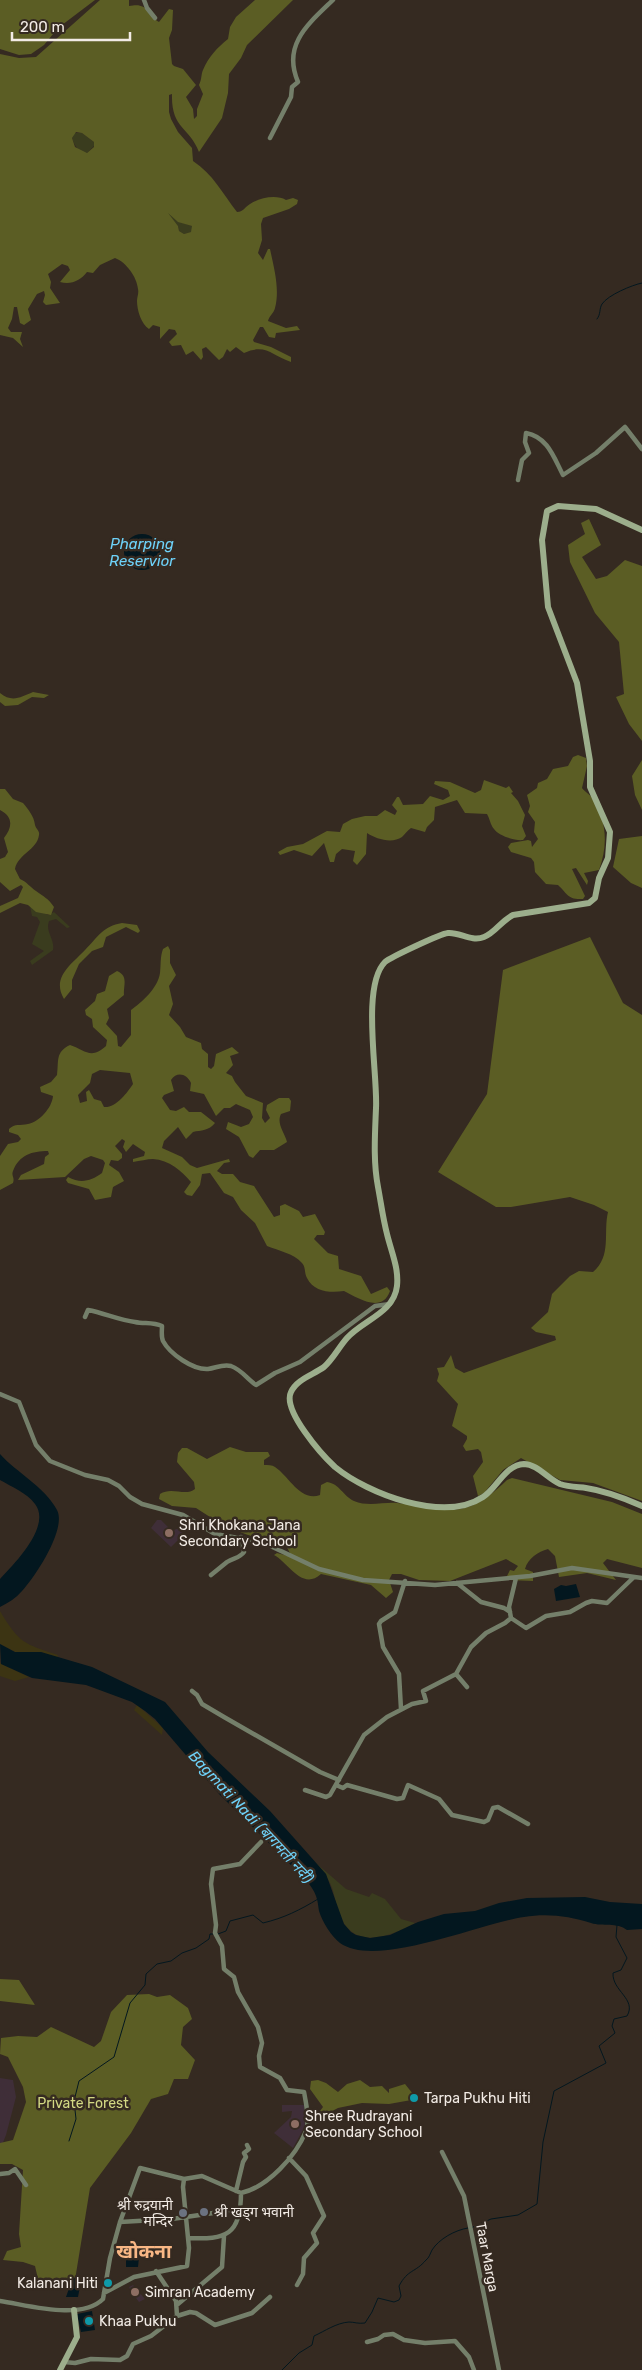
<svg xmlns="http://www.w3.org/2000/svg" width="642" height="2370" viewBox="0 0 642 2370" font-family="Rubik,'Noto Sans Devanagari',sans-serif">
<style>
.education{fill:#3f2e38}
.green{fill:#3a3c1e}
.forest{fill:#5b5d24;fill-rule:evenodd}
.sand{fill:#3c3413}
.water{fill:#03171f}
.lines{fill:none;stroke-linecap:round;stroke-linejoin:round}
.stream{stroke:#03171f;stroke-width:1}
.street{stroke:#747f6a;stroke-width:4.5}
.secondary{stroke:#9cae8c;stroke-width:6}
.education-dot{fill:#8d6e63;stroke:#352a21;stroke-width:2}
.culture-dot{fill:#0f9aa8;stroke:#352a21;stroke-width:2}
.worship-dot{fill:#6b7280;stroke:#352a21;stroke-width:2}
.labels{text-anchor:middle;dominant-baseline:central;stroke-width:5;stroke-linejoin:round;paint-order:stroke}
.poi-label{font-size:14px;fill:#f2ebe5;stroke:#352a21;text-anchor:start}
.park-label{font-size:14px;fill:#d3d883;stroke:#352a21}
.street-label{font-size:14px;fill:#f2ebe5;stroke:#352a21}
.water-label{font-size:15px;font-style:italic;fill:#6ed2f9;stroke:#352a21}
.district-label{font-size:19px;font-weight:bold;fill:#f9b785;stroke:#352a21}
</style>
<rect width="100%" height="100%" fill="#352a21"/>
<path class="education" d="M157 1520H161L172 1531 179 1528 184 1534 171 1547 151 1528Z
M0 2078 13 2080 16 2097 6 2135 2 2145H0Z
M282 2105H304L305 2126 293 2148 274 2133 291 2117 292 2111 282 2112Z
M133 2285 145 2299 139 2302 136 2298H134L129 2287Z"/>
<path class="green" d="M74 133H82L94 142V146L87 153C79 153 74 145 72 138Z
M169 212 177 221 192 226V232L184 234 179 231 178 226 167 214Z
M30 906 37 912H42L48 915 54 912 70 927 67 928 56 919 49 921C45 932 55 939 53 950L32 965 30 961 44 951 32 944 40 922 37 917 32 916Z
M309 1857 346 1889 369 1897 372 1893 385 1899 401 1919 415 1923C387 1938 352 1951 338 1911 335 1901 334 1890 329 1881 324 1872 316 1864 309 1857Z"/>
<path class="forest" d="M0 0H95L58 28 44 45 31 54 19 55 0 49Z
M100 0H129V6C148 2 146 13 159 22L169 9 173 10 172 30 169 38 172 64 174 66 183 69 196 85 186 97 193 109 194 119 197 116V109L203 94 199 85C202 79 201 74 203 70 209 56 217 48 228 39L230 27 236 17 255 0H293L247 45 241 58 229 74 228 93 222 118 199 152C189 126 171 129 172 94L169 95V112L171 119 178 132 192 148 193 161C213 174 223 194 237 212 243 212 245 207 250 204 259 198 276 194 286 200L293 198 298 200 297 204 289 209 263 218 261 224 262 240 258 253 263 260 268 249H270C274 268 280 289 275 308 274 313 269 316 268 321L286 328 297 326 300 330 276 333 275 338 269 337 263 327H260L253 340 254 342 271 347 291 357V362C272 356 266 343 244 353L236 347 230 352 227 349 223 357 219 360 206 347 202 349 203 357 201 360 193 351 186 355 181 345 172 346 169 342 177 334 175 330 169 329 160 339V327L153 325 149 329C141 324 137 310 137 301 137 297 139 293 138 289 137 277 126 262 115 258L100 265 93 273 87 272C80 281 71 285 60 282L70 270 68 266 62 264 48 274 51 282 50 288 60 303 46 305 43 302 45 295 44 291 37 294 28 309 31 320 24 325 20 323 17 307H14L12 319 8 328 11 332H22L20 339 23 347 13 338 0 335V54L19 58 36 57ZM76 132 82 133 94 142V147L87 153 75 147 72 138ZM168 213 178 222 192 226 191 232 184 234 179 231 178 226Z
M589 519 601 545 582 557 596 579 607 576 625 560 642 566V741L629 724 616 697 624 694 619 642 595 613 570 562 568 545 585 534 581 523Z
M33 692 49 695 44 698 32 697 18 705 5 706 0 702V693C12 703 21 697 33 692Z
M578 755 586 758 587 766 582 788C585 792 590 794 593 799 607 821 608 846 599 870L584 873 588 881 587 885 576 868 572 869 585 896 583 899C567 900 567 893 558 885L546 884 535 872 534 862 531 858 511 852 508 847 511 843 528 840 531 841 532 847 538 839 534 832 535 822 528 812 530 806 527 795 537 788 538 783 547 779 553 769 568 766 573 757Z
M642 760V810L635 795 632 776Z
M484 780 506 788 509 786 513 792 511 793 518 801 525 815 522 826 526 836 523 840C515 841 499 836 494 829 490 824 490 819 487 814L465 813 457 800 435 807 434 820 427 827 425 832 411 828C407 831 405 834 402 837 392 844 376 839 367 833L366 854 357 865 353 861 355 851 342 849 336 854 334 862H330L324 843 312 856 294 850 280 855 278 852 287 847 303 844 327 831 340 832 343 824 352 819 365 816H377L385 810 395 815 397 811 392 805 397 797H399L403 805 423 804 430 796 443 800 450 796 448 790 434 784 435 781 450 782 475 793 481 790Z
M0 789H5L13 799 23 803C28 809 34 816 35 825 36 829 40 831 39 835 37 850 18 854 15 869L20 879C27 882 30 887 36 891 44 897 48 898 54 907L51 915 36 912 28 905 20 903 0 913V906L18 898 23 887 21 885 10 891 0 882V859L5 857 8 852 4 838C12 828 14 817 0 810Z
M642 836V888L631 883 613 867 619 839Z
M122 923 137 925 140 931 138 933 126 927 106 937 103 947 92 951 79 964 72 980V989L64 999C51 977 72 964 85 950 98 937 103 926 122 923Z
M590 937 623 1003 642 1015V1501L593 1483 560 1480 521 1458 503 1470 484 1493 478 1496 473 1476 483 1462 481 1452 478 1449 466 1451 463 1446 467 1439V1436L452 1426 458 1404 437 1381 439 1374 437 1368 444 1367 451 1355 455 1368 464 1373 556 1340 555 1336 536 1332 531 1328 548 1312 552 1294 570 1276 579 1271 593 1272C612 1256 603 1233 608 1212L594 1205 570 1197 511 1207H496L438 1172 487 1094 503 970Z
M168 946 170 950V963L176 975 169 986 173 1004 169 1015 180 1027 186 1037 201 1043 202 1049 208 1054V1067L211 1069 214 1066 216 1054 232 1047 239 1053 230 1056 233 1065 226 1073 232 1076 235 1082 246 1096 263 1103 262 1118 265 1123 270 1118 266 1110 267 1105 279 1098H289L291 1101 290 1111 281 1114C276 1124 285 1133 287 1142L274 1150H260L253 1158 249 1156 239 1137 226 1129 228 1122 241 1127 249 1124 253 1117 250 1110 236 1104 230 1108H224L216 1116 204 1094 190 1091 191 1083C187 1074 177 1071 171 1080L174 1091 164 1095 162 1098 170 1110 176 1111 184 1107 189 1112H201L215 1123C209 1131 201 1130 193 1132L186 1139 178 1127 164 1141 162 1148 182 1157 190 1165 197 1168 229 1159 230 1162 224 1163 217 1171 222 1174H233L240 1182 254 1186 274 1217 280 1215V1206L285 1204 299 1211 303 1217 315 1214 325 1232 324 1235H317L314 1239 328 1253 338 1256 339 1269 361 1276 371 1294 387 1287 390 1291C382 1314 358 1298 344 1291 330 1293 314 1292 307 1278 304 1273 306 1267 302 1263 293 1253 279 1251 267 1246L255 1223 241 1210 233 1197 224 1193 210 1173 202 1174 200 1185 192 1196 187 1195 184 1192 191 1182C182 1171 169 1160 153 1159 147 1159 140 1161 133 1162V1159L144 1156 145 1152 133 1144 126 1152 123 1147 125 1141 122 1139 115 1146 122 1154V1158L118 1161 111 1160 109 1165 119 1172 124 1181 113 1187 111 1197 95 1200 89 1189 68 1183 66 1180 68 1177C81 1184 91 1181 102 1173L105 1163 103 1160 91 1156 84 1159 65 1177 18 1180 21 1175 44 1164 45 1157 49 1154 48 1151C32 1151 19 1155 13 1171 11 1176 15 1177 13 1183L0 1190V1156L8 1144 18 1142 21 1139 18 1135 9 1132V1129C15 1123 20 1126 28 1124 39 1122 52 1108 53 1096L41 1092 40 1087 51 1082 57 1075C59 1061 55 1052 70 1045 85 1050 91 1060 106 1046L107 1040 93 1027 92 1019 86 1015 85 1010 95 1001 97 994 105 991 109 976 117 971C129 976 123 986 124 995L107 1009 109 1018 106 1024 117 1036 118 1046 121 1047 131 1035V1010C142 1002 158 988 160 973 161 965 160 957 163 949ZM100 1070 130 1073 133 1084C127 1093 116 1108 104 1107L101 1101 94 1099 89 1090 86 1092 87 1101 80 1103 78 1095 90 1083 92 1074Z
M230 1447 246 1452H268L270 1456 264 1460V1465C268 1465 272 1465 275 1467 289 1476 300 1502 320 1495L321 1485 327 1482C340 1484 343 1496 354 1501 368 1507 383 1502 397 1503 451 1509 463 1522 507 1480L512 1478 612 1502 642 1514V1568L607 1559 603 1563 616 1580 587 1573 559 1577 555 1556 548 1549C538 1552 528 1558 525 1569L533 1572V1581L509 1580 507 1576 510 1570 514 1571 518 1566 506 1559 450 1581 419 1580 401 1574H392L389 1580 393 1592 386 1598 371 1585 321 1574C302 1591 289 1563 274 1555L277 1553 292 1557 283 1540 259 1538 248 1535 224 1526 196 1508 172 1506 159 1499 160 1494C172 1486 185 1497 195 1489L194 1482 177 1462 178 1453 182 1448H187L207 1459Z
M0 1979 19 1980 35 2005 0 2001Z
M149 1994 157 1997 170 1995 188 2008 192 2019 183 2027 181 2045 195 2060 188 2079H174L168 2094 151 2099 131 2133 90 2188 74 2286 55 2285 40 2288 35 2266 23 2262 3 2260 7 2251 21 2247 19 2234 23 2170 12 2164H0V2143L13 2140 26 2102 23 2087 8 2057 0 2054 1 2038 18 2036 37 2037 51 2027 94 2047 101 2041 111 2012 127 1995Z
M318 2080 326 2083 338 2092 347 2084 360 2080 370 2087 382 2086 389 2093V2089L405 2084 417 2099 389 2104 362 2103 338 2108 315 2120 314 2119 323 2107 310 2089 311 2081Z"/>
<path class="sand" d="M0 1611C19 1643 24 1644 58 1655L57 1658 41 1652H15L0 1644Z
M0 1663 29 1677 15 1681 0 1676Z
M137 1705 163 1728 162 1735 134 1710Z"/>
<path class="water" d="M124 552a18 18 0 1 1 36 0a18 18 0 1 1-36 0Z
M0 1454C17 1473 44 1486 57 1510 67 1529 35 1577 22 1591 16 1598 8 1603 0 1607V1579C14 1564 52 1526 35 1504 27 1493 12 1487 0 1480Z
M576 1584 580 1597 556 1601 554 1589 561 1585 566 1586Z
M0 1644 15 1652H41L92 1667 165 1702 208 1752 270 1811 326 1874 344 1924 351 1932 356 1935 370 1938 390 1935 418 1922 444 1914 475 1911 499 1903 527 1898 585 1897 610 1902 642 1904V1929L627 1930C617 1922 603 1927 591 1923 569 1916 547 1913 524 1917 481 1923 376 1969 340 1943 331 1936 322 1921 319 1911 318 1906 318 1901 316 1896 314 1890 310 1885 306 1880L220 1795 155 1719 145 1711 132 1702 86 1685 32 1678 1 1664Z
M126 2256 139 2257 138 2267H126Z
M73 2277 81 2281 78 2297H66Z
M92 2311 95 2330 81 2332 77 2314Z"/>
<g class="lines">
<path class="stream" d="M597 319C601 314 599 309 602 304 608 295 632 285 642 283
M218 1934 226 1931 230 1921 253 1915 263 1923C284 1918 300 1910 318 1899
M69 2141 76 2119 74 2101 79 2081 114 2057 130 2003 145 1985 146 1974 157 1964 171 1961 182 1953 196 1948 209 1939 210 1934H214
M471 2228 491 2219 518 2215 537 2204 543 2142 554 2091 606 2063 599 2046 615 2033 612 2026 614 2019 627 2016C637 1999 612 1991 613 1973L621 1970 627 1958 616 1937 617 1925
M282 2370 299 2353 312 2345 314 2336C325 2331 336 2323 349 2322 354 2322 358 2324 365 2323L372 2312 378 2298 394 2302 399 2300 401 2296 399 2286C408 2269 415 2273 426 2260 429 2258 430 2254 432 2250 439 2239 455 2230 468 2228"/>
<path class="street" d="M144 0 147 8 155 18
M270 138 291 97 292 87 298 82C282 45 308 24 333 0
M518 480 522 460 529 453 525 442 526 433C548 437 554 458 563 475L596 453 625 427 642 449
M85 1317 88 1310C104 1313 119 1320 135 1322 144 1324 153 1322 162 1326 162 1331 161 1337 163 1341 170 1354 193 1370 208 1369 216 1368 222 1364 231 1366 242 1370 247 1379 256 1385L275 1373 300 1362 375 1306 390 1304
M0 1394 19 1402 36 1445 50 1461 85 1475 108 1480 119 1486 130 1497 142 1504 183 1515 215 1534 262 1542 319 1569 363 1580 435 1585 530 1576 572 1568 642 1578
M211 1575C216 1571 222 1566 227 1562 234 1557 239 1559 244 1552L241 1537
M457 1583 481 1602 504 1608 510 1612
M511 1618 526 1628 546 1616 570 1612 586 1603 592 1601 607 1603 633 1578
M456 1674 467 1687
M192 1691 197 1695 202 1704 224 1717 320 1772 339 1780
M401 1709 399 1674 383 1647 379 1624 381 1621 395 1612 405 1581
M336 1785 343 1788 347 1785 397 1799 403 1798 408 1785 439 1799 452 1815 484 1822 488 1820 493 1808 498 1807 528 1824
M305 1790 326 1797 330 1795 364 1735 387 1717 412 1704 426 1701 423 1691 456 1674 471 1647 486 1633 505 1623 511 1618 509 1607 516 1578
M442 2152 464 2196 499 2370
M289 2158 306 2176 324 2216 313 2233 317 2243 304 2258 303 2274 297 2285
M0 2174 9 2173 15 2169 26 2185
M236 2191 243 2162 246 2157 244 2153 249 2149 247 2145
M120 2222 140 2168 184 2179 202 2176 241 2193
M188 2238C226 2240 241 2235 241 2193 268 2187 296 2156 306 2131 310 2120 306 2103 304 2092L287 2090 280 2078 260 2067 259 2056 262 2043 258 2027 238 1992 234 1977 224 1969 222 1946 215 1933 216 1925 211 1884 213 1869 240 1864 261 1842
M156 2271 176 2301 177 2316
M104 2293 134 2277 187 2266 189 2248 183 2187 184 2179
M0 2301C28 2305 81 2321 103 2299L110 2258 120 2222 172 2219 241 2209
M178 2304 222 2267 224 2236
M367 2342 378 2339 384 2335 393 2334 404 2340 425 2343 455 2341 469 2357 474 2370
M64 2362 75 2363 91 2359 120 2360 127 2356 133 2344 151 2336 177 2316 190 2312 196 2313 215 2325 252 2313 270 2297"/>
<path class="secondary" d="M642 530 596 509 558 506 547 511 542 540 548 607 577 683 590 761V787L610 832 608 858 599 878 595 898 589 903 513 915C501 921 495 933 484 937 471 942 460 932 448 933 440 934 391 957 385 962 361 986 378 1075 376 1108 375 1134 373 1161 378 1187 381 1203 383 1219 387 1234 391 1251 399 1268 397 1286 394 1313 363 1320 347 1338 339 1347 333 1359 324 1367 313 1375 297 1379 291 1392 282 1410 322 1455 335 1467 368 1494 444 1523 483 1497 497 1488 505 1465 524 1464 537 1464 548 1479 560 1484 568 1487 578 1487 586 1488 606 1491 624 1498 642 1506
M60 2370 77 2337 74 2310"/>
</g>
<g class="education-dot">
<circle cx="169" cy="1533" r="5"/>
<circle cx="295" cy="2124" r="5"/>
<circle cx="135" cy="2292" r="5"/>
</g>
<g class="culture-dot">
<circle cx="414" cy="2098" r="5"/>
<circle cx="108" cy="2283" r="5"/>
<circle cx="89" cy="2321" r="5"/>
</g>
<g class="worship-dot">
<circle cx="204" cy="2212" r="5"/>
<circle cx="183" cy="2213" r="5"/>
</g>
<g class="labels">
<g class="poi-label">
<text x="179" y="1525">Shri Khokana Jana<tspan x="179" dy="16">Secondary School</tspan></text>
<text x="424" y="2098">Tarpa Pukhu Hiti</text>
<text x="305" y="2116">Shree Rudrayani<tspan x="305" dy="16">Secondary School</tspan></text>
<text x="173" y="2205" text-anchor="end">श्री रुद्रयानी<tspan x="173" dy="16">मन्दिर</tspan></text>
<text x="214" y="2212">श्री खड्ग भवानी</text>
<text x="98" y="2283" text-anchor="end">Kalanani Hiti</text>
<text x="145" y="2292">Simran Academy</text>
<text x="99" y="2321">Khaa Pukhu</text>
</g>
<g class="park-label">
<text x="83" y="2103">Private Forest</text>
</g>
<g class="street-label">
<text transform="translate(487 2257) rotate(79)">Taar Marga</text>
</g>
<g class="water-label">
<text x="142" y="544">Pharping<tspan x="142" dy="17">Reservior</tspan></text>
<text transform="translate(251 1817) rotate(47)">Bagmati Nadi (बागमती नदी)</text>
</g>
<g class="district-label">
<text x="144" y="2251">खोकना</text>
</g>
</g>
<path d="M12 32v8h118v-8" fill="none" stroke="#f2ebe5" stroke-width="2.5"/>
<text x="20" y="32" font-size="15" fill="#f2ebe5" stroke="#352a21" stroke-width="4" paint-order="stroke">200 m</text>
</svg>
